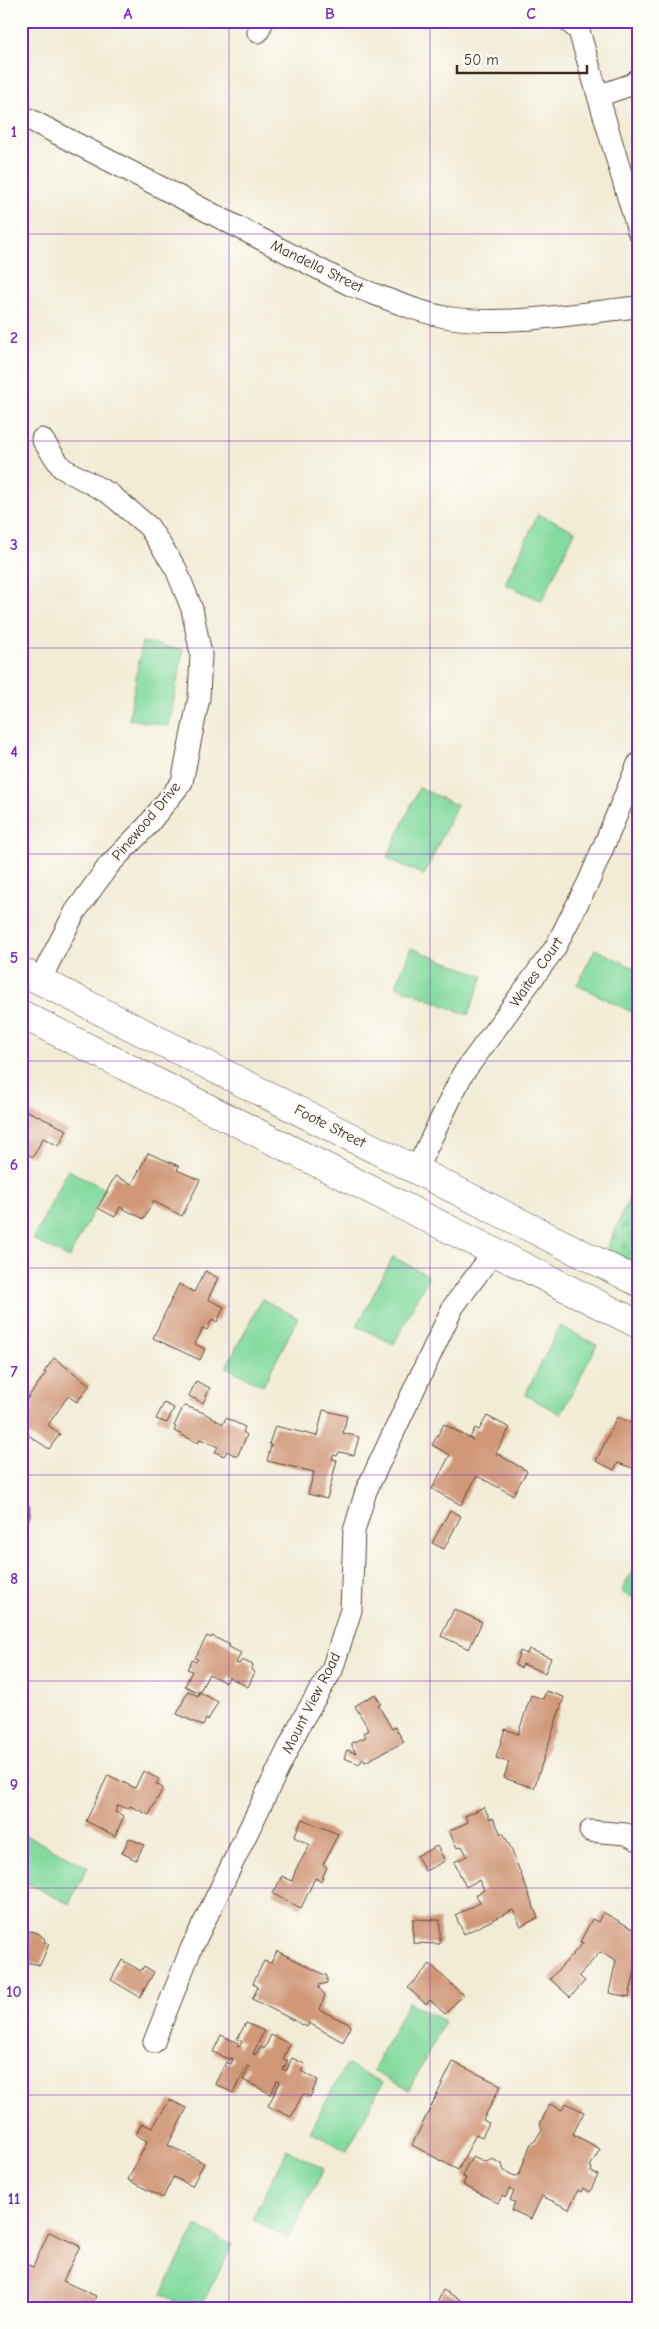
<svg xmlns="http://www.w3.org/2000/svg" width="659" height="2329" viewBox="0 0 659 2329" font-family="'Comic Neue',sans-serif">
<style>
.cemetery{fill:url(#cemetery-stones);stroke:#5e825e}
.garden{fill:#82da9e;stroke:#5e825e}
.building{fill:#d09778}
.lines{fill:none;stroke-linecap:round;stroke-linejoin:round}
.minor-casing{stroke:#56473a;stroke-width:23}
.primary-casing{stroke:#56473a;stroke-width:29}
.minor{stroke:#fff;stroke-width:21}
.primary{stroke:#fff;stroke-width:28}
.grid{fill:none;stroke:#7b2cbf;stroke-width:1;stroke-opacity:0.55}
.labels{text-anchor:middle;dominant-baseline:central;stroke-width:5;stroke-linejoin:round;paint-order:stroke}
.street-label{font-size:15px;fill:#3b2a1e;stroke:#fdfcf7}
.neatline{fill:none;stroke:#7b2cbf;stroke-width:2}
.grid-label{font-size:16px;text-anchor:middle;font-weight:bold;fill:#7b2cbf}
</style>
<defs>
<pattern id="cemetery-stones" width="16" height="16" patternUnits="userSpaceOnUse" patternTransform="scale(1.25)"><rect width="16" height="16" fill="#82da9e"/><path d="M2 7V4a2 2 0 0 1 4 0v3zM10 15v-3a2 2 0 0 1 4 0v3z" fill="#71bb88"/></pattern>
</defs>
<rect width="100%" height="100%" fill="#fdfcf7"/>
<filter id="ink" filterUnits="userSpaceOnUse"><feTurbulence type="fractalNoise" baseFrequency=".02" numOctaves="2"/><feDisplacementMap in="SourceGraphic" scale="10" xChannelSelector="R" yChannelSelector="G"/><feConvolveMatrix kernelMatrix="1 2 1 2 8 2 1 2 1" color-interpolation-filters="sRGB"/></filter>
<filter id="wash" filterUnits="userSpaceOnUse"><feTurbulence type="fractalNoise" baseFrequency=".0096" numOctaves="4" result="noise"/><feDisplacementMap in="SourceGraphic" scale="20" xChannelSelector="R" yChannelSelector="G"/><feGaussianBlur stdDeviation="1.12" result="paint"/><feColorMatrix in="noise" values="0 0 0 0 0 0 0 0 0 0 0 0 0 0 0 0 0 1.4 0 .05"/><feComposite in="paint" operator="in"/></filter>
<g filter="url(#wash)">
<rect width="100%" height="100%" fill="#f2ecd6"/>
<path class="cemetery" d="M638 1179V1265L606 1250Z"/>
<path class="garden" d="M538 514 575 531 542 601 505 584Z
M142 642 183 650 169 726 129 719Z
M419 788 457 805 424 875 387 858Z
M411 948 483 976 468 1015 396 986Z
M595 949 638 970V1015L577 985Z
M68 1170 105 1189 69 1258 33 1239Z
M393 1257 429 1276 394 1344 357 1326Z
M262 1299 298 1318 263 1386 226 1367Z
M560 1326 597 1345 561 1414 525 1395Z
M638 1560V1600L621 1592Z
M21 1833 88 1867 69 1904 21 1880Z
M408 2002 445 2021 409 2090 373 2071Z
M346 2064 382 2083 347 2151 310 2132Z
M287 2150 324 2169 288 2238 252 2219Z
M196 2226 233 2245 200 2308H186L161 2294Z"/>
<g id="blocks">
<path class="building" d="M21 1108 67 1130 59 1146 43 1138 33 1157 21 1151Z
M148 1153 179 1166 177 1170 200 1180 182 1216 153 1201 144 1219 120 1207 115 1217 98 1208 115 1176 132 1184Z
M205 1271 218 1278 208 1299 224 1307 217 1322 212 1319 207 1330 203 1328 195 1344 205 1349 200 1360 153 1338 179 1284 194 1292Z
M54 1358 90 1385 77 1402 68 1396 48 1425 60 1434 49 1449 21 1430V1407L46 1373 44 1372Z
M196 1381 210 1388 203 1403 189 1396Z
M164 1403 174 1408 167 1423 156 1419Z
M186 1406 204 1413 223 1424 226 1418 245 1427 243 1432 247 1435 237 1457 227 1451 224 1456 215 1452 218 1447 200 1439 198 1443 174 1431 176 1427 174 1426 183 1407Z
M323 1410 347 1416 343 1433 359 1437 354 1455 339 1452 337 1456 333 1455 332 1459 337 1460 327 1499 308 1494 314 1472 267 1461 271 1445 269 1444 275 1426 317 1436Z
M487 1416 510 1428 496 1453 527 1471 513 1495 477 1476 461 1505 432 1489 450 1455 432 1445 444 1424 473 1440 470 1438 475 1428 479 1430Z
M617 1417 638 1426V1470L618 1463 614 1470 596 1461Z
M29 1506 30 1517 21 1536V1507Z
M450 1510 461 1516 444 1549 432 1543Z
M454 1609 482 1622 469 1649 441 1636Z
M207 1636 211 1638 212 1636 230 1645 229 1647 241 1653 236 1663 239 1664 242 1660 253 1665 251 1670 255 1672 248 1687 229 1677 226 1683 209 1674 199 1693 185 1686 192 1671 187 1669 192 1660 196 1662 198 1659 195 1658Z
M529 1649 551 1658 545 1673 523 1664 521 1668 515 1665 520 1651 527 1654Z
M188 1691 198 1696 199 1692 218 1702 208 1720 206 1719 203 1726 177 1714Z
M546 1691 564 1697 534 1788 504 1778 509 1762 496 1758 505 1729 518 1734 531 1695 543 1699Z
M375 1694 381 1704 378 1705 392 1729 395 1727 404 1742 365 1762 363 1759 359 1764 344 1758 347 1750 356 1753 352 1746V1743L366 1737 364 1733 369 1730 355 1706Z
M143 1771 159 1779 156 1784 163 1788 149 1815 130 1806 128 1809 118 1805 115 1812 124 1816 115 1836 86 1821 108 1775 135 1788Z
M484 1807 490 1819 493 1818 501 1834 503 1833 510 1846 538 1918 521 1926 513 1910 464 1934 455 1915 480 1903 476 1895 484 1890 479 1880 466 1887 454 1862 467 1856 462 1846 457 1848 449 1831 468 1822 465 1816Z
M302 1819 338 1834 323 1865 327 1867 321 1881 315 1878 301 1908 273 1894 282 1876 292 1881 296 1869 310 1845 294 1837Z
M129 1838 144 1845 136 1860 122 1853Z
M437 1846 445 1861 425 1871 417 1856Z
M603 1912 638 1932V1958L629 1997 609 1993 616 1960 600 1952 579 1976 585 1981 570 1997 550 1979 583 1943 580 1942 592 1919 598 1922Z
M413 1919 440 1920V1944L413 1943Z
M25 1930 38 1933 45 1939 44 1942 49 1944 40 1965 21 1961V1936Z
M277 1951 327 1976V1983L319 1985V1988L325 1995 320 2010 351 2025 343 2042 309 2023 307 2027 252 1999 258 1987 253 1983 264 1961 271 1963Z
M122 1960 141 1971 144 1966 154 1972 140 1997 111 1980Z
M430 1964 463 1995 445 2014 430 2000 426 2004 408 1988Z
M246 2023 264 2031 253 2054 255 2055 260 2047 264 2049 271 2035 290 2044 283 2059 288 2061 283 2069 286 2071 292 2058 305 2064 301 2071 318 2080 310 2097 303 2094 291 2117 268 2106 280 2082 277 2081 271 2094 243 2080 249 2067 247 2066 233 2093 215 2084 226 2062 231 2064 233 2059 231 2057 230 2060 213 2052 221 2035 238 2043 237 2046 239 2047 242 2042 237 2039Z
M453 2062 501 2085 483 2120 489 2123 482 2137 476 2134 458 2170 412 2145Z
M170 2100 187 2108 168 2145 204 2163 192 2186 173 2177 163 2198 128 2180 147 2141 136 2135 142 2123 152 2128Z
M566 2103 584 2112 573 2134 600 2149 590 2167 592 2168 591 2172 598 2175 590 2192 583 2188 581 2192 578 2190 569 2209 542 2196 531 2219 512 2210 515 2202 510 2200 514 2191 510 2189 505 2198 502 2196 498 2203 463 2185 466 2178 463 2177 465 2169 473 2156 486 2162 492 2159 502 2164 504 2171 515 2176 519 2175 531 2143 535 2141 542 2129 540 2124 550 2104 562 2110Z
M49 2232 80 2246 63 2281 96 2296 90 2308H36L21 2298V2275L26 2264 33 2267Z
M443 2290 468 2304 479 2308H435Z"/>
</g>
</g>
<g filter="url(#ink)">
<use href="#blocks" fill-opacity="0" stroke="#56473a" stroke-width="1"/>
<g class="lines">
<g class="minor-casing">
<path id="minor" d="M568 21 579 31 638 231
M258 32 263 21
M598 96 633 84 638 79
M21 115 350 285C381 296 418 313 451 318 511 326 578 313 638 307
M40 980 75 912 109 865 147 826 182 782 199 698 201 654 192 609 176 569 149 527 110 494 62 468 42 439
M416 1170 462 1075 555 948 589 881 638 764
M590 1831 626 1834 638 1840
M154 2042 191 1949 301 1722 332 1670 351 1610 354 1531 366 1491 453 1307 493 1253"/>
</g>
<g class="primary-casing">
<path id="primary" d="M21 971 638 1282
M21 1014 638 1324"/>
</g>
<use href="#minor" class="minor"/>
<use href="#primary" class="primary"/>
</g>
</g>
<path class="grid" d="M229 21V2308M430 21V2308M21 234H638M21 441H638M21 648H638M21 854H638M21 1061H638M21 1268H638M21 1475H638M21 1681H638M21 1888H638M21 2095H638"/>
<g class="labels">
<g class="street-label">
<text transform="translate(317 266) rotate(26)">Mandella Street</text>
<text transform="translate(146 821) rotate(-50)">Pinewood Drive</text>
<text transform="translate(536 972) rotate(-55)">Waites Court</text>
<text transform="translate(330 1126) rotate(27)">Foote Street</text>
<text transform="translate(311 1703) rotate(-63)">Mount View Road</text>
</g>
</g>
<rect width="659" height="2329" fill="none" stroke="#fdfcf7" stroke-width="55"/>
<path d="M457 65v8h130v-8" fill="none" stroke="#3b2a1e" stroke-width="2.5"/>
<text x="464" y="65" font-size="15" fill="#3b2a1e" stroke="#fdfcf7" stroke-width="4" paint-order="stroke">50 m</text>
<rect x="28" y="28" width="604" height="2274" class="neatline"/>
<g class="grid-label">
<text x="128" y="19">A</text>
<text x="330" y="19">B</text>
<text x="531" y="19">C</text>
<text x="14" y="137">1</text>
<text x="14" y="343">2</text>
<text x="14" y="550">3</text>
<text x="14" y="757">4</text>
<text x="14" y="963">5</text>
<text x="14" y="1170">6</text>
<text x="14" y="1377">7</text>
<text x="14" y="1584">8</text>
<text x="14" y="1790">9</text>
<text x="14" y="1997">10</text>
<text x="14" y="2204">11</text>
</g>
</svg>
